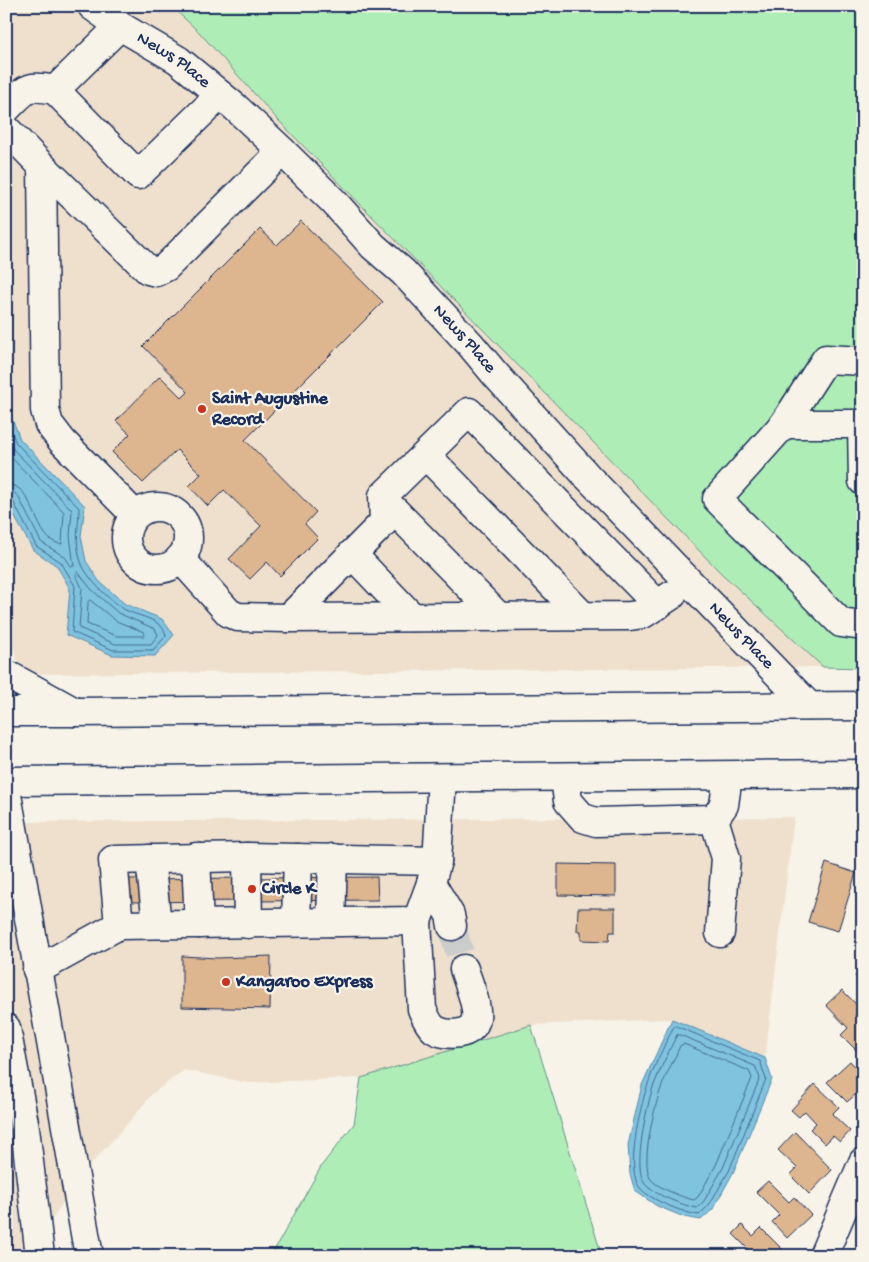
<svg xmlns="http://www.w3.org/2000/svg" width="869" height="1262" viewBox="0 0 869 1262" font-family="'Gochi Hand',sans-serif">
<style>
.built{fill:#efe0cd}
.green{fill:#aeeeb6;stroke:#648e8a}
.water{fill:#7fc3df;stroke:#5788ab}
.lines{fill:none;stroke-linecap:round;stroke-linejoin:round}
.shore{stroke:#436a92;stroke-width:1}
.building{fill:#ddb58e;stroke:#1b2f5e}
.minor-tunnel{stroke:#cbcccc;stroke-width:28;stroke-dasharray:28 14;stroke-linecap:butt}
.minor-casing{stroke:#1b2f5e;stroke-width:31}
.major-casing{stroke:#1b2f5e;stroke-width:31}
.highway-casing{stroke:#1b2f5e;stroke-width:31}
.minor{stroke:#f7f3e8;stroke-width:28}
.major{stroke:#f7f3e8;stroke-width:28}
.highway{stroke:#f7f3e8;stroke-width:28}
.poi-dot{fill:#c8321e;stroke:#f7f3e8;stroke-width:2}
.labels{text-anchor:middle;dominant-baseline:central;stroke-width:4.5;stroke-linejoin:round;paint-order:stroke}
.street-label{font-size:18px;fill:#1b2f5e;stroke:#f7f3e8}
.poi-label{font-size:18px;font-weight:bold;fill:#1b2f5e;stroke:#f7f3e8;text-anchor:start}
</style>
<rect width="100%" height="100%" fill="#f7f3e8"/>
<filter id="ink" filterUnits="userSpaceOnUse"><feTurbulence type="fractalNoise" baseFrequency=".02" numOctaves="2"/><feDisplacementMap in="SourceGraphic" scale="10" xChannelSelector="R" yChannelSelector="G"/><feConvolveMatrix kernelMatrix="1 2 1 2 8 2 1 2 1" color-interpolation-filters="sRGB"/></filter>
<g filter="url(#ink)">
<path class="built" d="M6 6H171L199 32 277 119 721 573 823 667 25 674 21 672 6 625V497L12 512 33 550 57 566 70 589 66 635 162 619 125 604 99 581 86 561 81 536 85 506 20 439 10 413V212L6 205Z
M794 817 765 1058 671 1019 531 1025 361 1078 249 1083 184 1070 152 1094 130 1121 81 1175 28 1256H10L6 1144V822Z"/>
<path class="green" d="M171 6H863V668L823 667 721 573 277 119 199 32Z
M531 1025 602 1256H271L322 1165 354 1124 361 1078Z"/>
<path class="water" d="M6 205 10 212V413L20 439 85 506 81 536 86 561 99 581 125 604 162 619 174 635 155 656 112 655 66 635 70 589 57 566 33 550 12 512 6 497Z
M672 1019 765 1058 772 1079 733 1173 713 1209 701 1220 684 1217 657 1206 635 1191 630 1174 628 1145 642 1085Z"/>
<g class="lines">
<path class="shore" d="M6 417 16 443 79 508C79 527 74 542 81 562 86 577 108 599 122 608 135 617 163 617 166 636L153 650H113L72 632 75 586 61 562 36 546 13 501 6 498
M6 435 11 447 72 510 70 536 74 566H71L65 557 41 542 18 496 13 492 6 491
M6 452 64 512 62 544C32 542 38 485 6 484
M78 572 91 589 118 613 155 629 158 635 151 644H115L79 628 82 588 76 575Z
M90 600 116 621 144 632 145 636H116L87 624 88 602Z
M676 1026 760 1061 766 1079 729 1171 709 1205 699 1215C684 1213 650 1200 640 1188 625 1171 640 1108 647 1087 653 1067 664 1047 673 1028Z
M677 1035H680L755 1066 760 1078 723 1168 704 1201 697 1208C684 1206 653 1194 645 1184 632 1169 647 1106 653 1087 660 1070 668 1052 677 1035Z
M684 1044 749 1071 752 1078 716 1165 698 1197 694 1200C684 1198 655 1187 650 1178 641 1161 654 1110 660 1091 665 1076 674 1060 680 1046Z"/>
</g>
<path class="building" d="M301 221 383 302 245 440 316 512 305 524 318 538 280 576 267 562 250 579 229 559 261 526 224 490 208 506 189 486 201 474 177 450 143 483 112 452 130 434 116 421 160 376 182 398 188 392 143 346 260 229 277 245Z
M826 863 856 873 838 931 808 922Z
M558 864 616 865V896L558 895Z
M377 877 378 900 127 902V879Z
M578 908H615V932H610L609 941 581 940V931H577Z
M182 956 217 958 271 956 270 1009 182 1007Z
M863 970V986L855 976Z
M842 990 861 1009 855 1016 863 1024V1047L858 1052 841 1035 848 1028 826 1005Z
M850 1061 863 1075V1088L847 1102 827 1082Z
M815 1084 839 1107 832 1114 850 1131 840 1142 833 1136 825 1144 810 1129 816 1123 805 1111 799 1117 791 1110Z
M795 1132 832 1170 809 1194 790 1175 797 1168 778 1150Z
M768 1181 789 1202 794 1197 811 1215 787 1238 772 1222 779 1215 756 1192Z
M742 1225 753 1236 761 1228 783 1250 777 1256H755L733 1234Z
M863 1240V1252L857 1246Z"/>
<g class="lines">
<path class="minor-tunnel" d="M452 926 464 969"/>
<g class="minor-casing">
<g id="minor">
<path id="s1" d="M92 6 120 26 178 60 235 107 278 147 334 202 373 246 403 272 470 344 495 374 587 476 809 706"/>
<path d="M120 26 55 90 138 175 220 95"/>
<path d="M6 109C27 89 25 84 55 90"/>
<path d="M6 129 42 166 45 410 49 424 62 441 135 515"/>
<path d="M42 166 148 270 156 272 166 267 282 151"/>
<path d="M784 424 826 359 863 361"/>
<path d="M862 424 863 481"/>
<path d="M863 424H784L717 499 841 623 863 626"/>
<path d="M426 455 583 616"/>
<circle cx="157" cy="538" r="31"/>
<path d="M384 510H394L499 617"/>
<path d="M352 554 412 617"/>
<path d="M180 558 229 613 238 617 289 618 630 616 643 614 672 595"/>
<path d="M289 618 384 522 383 496 469 412 658 605"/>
<path d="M565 777 568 801 583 818 596 822 714 819 724 805 728 776"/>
<path d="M714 819 726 858 720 933"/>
<path d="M196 857 199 924"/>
<path d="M247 857 248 924"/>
<path d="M150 859 157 924"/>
<path d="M431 883 450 915 452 926"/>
<path d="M417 921 422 1009C425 1016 428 1024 434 1029 446 1037 474 1036 476 1018 478 1005 468 982 464 969"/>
<path d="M296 922 298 858"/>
<path d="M331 922 333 858"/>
<path d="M119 925 417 921 431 883 437 861"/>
<path d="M37 970 119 925 113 860 247 857 437 861 442 778"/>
<path d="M823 1256 863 1162"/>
</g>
</g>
<g class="major-casing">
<path id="major" d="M6 674 75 712
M6 712H73
M6 789 89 1256
M6 1028 25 1128 40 1256"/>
</g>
<g class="highway-casing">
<path id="highway" d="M75 712 863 706
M6 781 863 774"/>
</g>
<use href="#minor" class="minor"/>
<use href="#major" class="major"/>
<use href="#highway" class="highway"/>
</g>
</g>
<g class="poi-dot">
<circle cx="202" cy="409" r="5"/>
<circle cx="252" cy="889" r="5"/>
<circle cx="226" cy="982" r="5"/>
</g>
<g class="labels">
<g class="street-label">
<text stroke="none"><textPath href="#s1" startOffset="98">News Place</textPath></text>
<text stroke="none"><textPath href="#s1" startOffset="502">News Place</textPath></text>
<text stroke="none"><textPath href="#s1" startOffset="908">News Place</textPath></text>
</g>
<g class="poi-label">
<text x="212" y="399">Saint Augustine<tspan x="212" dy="21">Record</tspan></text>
<text x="262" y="889">Circle K</text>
<text x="236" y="982">Kangaroo Express</text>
</g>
</g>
<rect width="869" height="1262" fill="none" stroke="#f7f3e8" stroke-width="25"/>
<rect x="12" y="12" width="844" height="1237" fill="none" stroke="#1b2f5e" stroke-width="2" filter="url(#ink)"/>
</svg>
